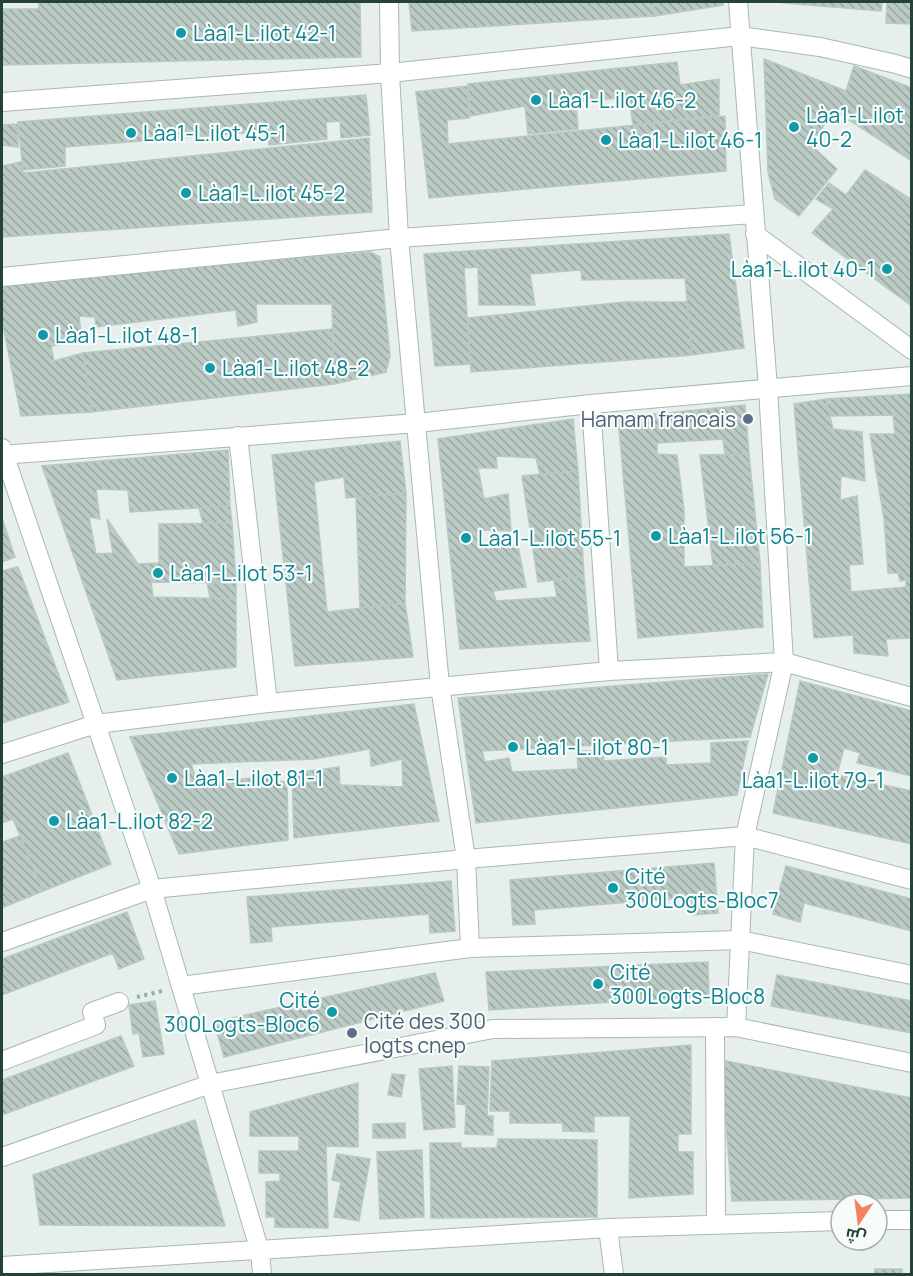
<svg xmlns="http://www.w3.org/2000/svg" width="913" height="1276" viewBox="0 0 913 1276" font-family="Manrope,Cairo,sans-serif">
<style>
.building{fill:url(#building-back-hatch);stroke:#b8c9c2;stroke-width:1.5}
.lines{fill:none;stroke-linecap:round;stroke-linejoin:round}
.minor-casing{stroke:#a8b8b2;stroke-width:20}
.tertiary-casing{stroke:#a8b8b2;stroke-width:20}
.path{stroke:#86b3a5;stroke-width:4;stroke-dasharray:3 4.5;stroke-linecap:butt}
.minor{stroke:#fff;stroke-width:18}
.tertiary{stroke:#fff;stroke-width:18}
.culture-dot{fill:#0f9aa8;stroke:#f7fbf9;stroke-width:2}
.service-dot{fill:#5c6f8a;stroke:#f7fbf9;stroke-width:2}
.labels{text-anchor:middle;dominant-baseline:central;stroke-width:4.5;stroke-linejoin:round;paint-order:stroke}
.culture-label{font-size:21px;fill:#0d838f;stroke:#f7fbf9;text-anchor:start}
.service-label{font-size:21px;fill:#4e5e75;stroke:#f7fbf9;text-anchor:end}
</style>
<defs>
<pattern id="building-back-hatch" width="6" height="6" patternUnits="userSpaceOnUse" patternTransform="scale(1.5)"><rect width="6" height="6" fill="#bbcac4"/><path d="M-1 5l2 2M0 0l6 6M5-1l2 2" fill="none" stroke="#98a6a0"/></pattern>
</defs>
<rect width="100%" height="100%" fill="#e6efeb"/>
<path class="building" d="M39 2H360L361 57 2 65V9H39Z
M409 2H653L654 16 412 31Z
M654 2H723V5L654 16Z
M779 2H882L881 11 784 3Z
M887 2H912V24L886 23Z
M764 59 846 91 854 66 912 88V161L834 110 811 145 837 169 799 216 775 199 768 172Z
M677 62 680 85 719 79V115L633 125 629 97 576 102 578 129 528 134 525 106 470 116 468 84Z
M467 86 469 118 447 120 448 144 725 116 726 171 429 198 416 92Z
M366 95 370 135 341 138 340 121 326 122 327 139 269 145 268 131 65 147V166L23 170 18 122Z
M18 124V147L2 145V125Z
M369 138 372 212 2 237V166L21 162 23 173Z
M865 170 912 200V306L812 233 833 209 816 199 829 183 846 195Z
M729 234 744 348 692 355 685 278 582 280 581 270 530 274 535 305H479L478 267 464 268 470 364 435 366 424 254Z
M370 252 380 257 390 356 386 372 334 384 332 304H256L257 322 238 326 236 310 96 327 95 317 79 316 82 341 51 346 54 361 83 353 92 412 21 416 2 321V283Z
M625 302H687L692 355 471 372 468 318Z
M333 329 334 384 92 412 83 353Z
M912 394V579L900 581 898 573H888L884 519 870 434H895L893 415 830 416 826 399Z
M826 399 833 429 862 432 865 481 841 476 840 500 857 496 863 564 849 565 851 592 906 587V580L912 579V638L886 639 888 656 854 653 853 635 814 638 794 404Z
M745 405 749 454 725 455 723 439 657 443V454L677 455 684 510V567L760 563 763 627 638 638 618 418Z
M573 419 578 471 540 475 536 458 496 456 497 468H478L484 499 508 494 511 531 482 530 483 545 518 546 526 587 493 591 496 601 557 597 554 581 584 576 590 641 460 649 438 439Z
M400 441 406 493 346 498 344 477 314 482 327 612 405 603 413 657 295 666 272 455Z
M228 450 230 506 130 512 128 490 96 489 100 519 89 517 96 554 113 553 107 519 138 564 159 563V524L232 523 236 583 151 582 153 597 236 599V667L117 680 42 466Z
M749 454 760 563 713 565 700 455Z
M578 471 584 576 538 582 522 476Z
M406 493 405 603 360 608 356 497Z
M230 506 232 523H203L199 508Z
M2 518 15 557 2 562Z
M18 567 69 702 2 723V571Z
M207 582 236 583V599L210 598Z
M768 674 750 737 482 751 485 762 509 758 512 772 578 769 577 751H602L604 761 666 757V765L711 763V743L748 741 737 795 476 823 458 698Z
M800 681 912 711V776L857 763 860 753 844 748 837 775 912 791V844L773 813Z
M414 704 439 821 294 838 292 773 339 767 340 785 403 787 402 759 371 766 370 749 314 759 191 764 198 784 277 775 278 781 287 782 288 840 179 854 130 737Z
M68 753 111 864 43 891 13 819 2 823V777Z
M20 836 43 891 2 908V842Z
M714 863 718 913 693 915 691 897 534 910 535 924 513 925 510 880Z
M786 866 912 899V931L804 903 800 922 773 914Z
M451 881 455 931 430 933 429 914 271 927 272 941 251 943 247 897Z
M127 912 144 959 119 969 113 953 2 995V959Z
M708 962 709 996 489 1010 486 972Z
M435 973 444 1001 224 1057 214 1022Z
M777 975 912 1001V1033L771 1006Z
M155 1001 164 1054 143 1057 139 1033 133 1034 129 1005Z
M121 1036 134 1066 2 1115V1080Z
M691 1045V1134H678V1152H693V1194L629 1198 630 1116H594V1132L563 1131V1123H510V1111H490L492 1061Z
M721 1060 912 1098V1198L732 1201Z
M452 1066 455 1127 424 1130 419 1069Z
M459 1066 489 1067 487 1116H493V1135L465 1134 466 1105 457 1104Z
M392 1074 405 1075 401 1097 388 1095Z
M358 1083V1147L326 1146 328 1228 275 1227V1217H266V1182L280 1181V1173H259V1151H299V1136H250V1112Z
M195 1120 225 1226 40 1225 33 1175Z
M405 1123V1138H373V1124Z
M498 1139 597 1140V1217L431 1218 430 1143H461V1148H497Z
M422 1150 424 1217 380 1219 377 1152Z
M337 1154 370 1159 359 1221 334 1217 341 1182 332 1180Z
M875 1269H902V1274H875Z"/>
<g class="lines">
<g class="minor-casing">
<path id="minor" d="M389 2 390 73 399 238 440 686 466 859 470 948
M755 234 912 350
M2 277 399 238 754 214
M591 404 609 671
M238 436 268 703
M2 448 152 889 260 1252 262 1274
M2 455 417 423 591 404 912 376
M2 754 96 724 268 703 609 671 784 662 912 697
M2 942 152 889 466 859 745 836 912 880
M181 986 470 948 740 940 912 975
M715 1027 716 1224
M736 1027 745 836 784 662 768 388 738 2
M2 1061 96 1025 92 1012 119 1002
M877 1220H912
M608 1228 614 1274
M2 1266 608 1228 841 1221"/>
</g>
<g class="tertiary-casing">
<path id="tertiary" d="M2 102 390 73 740 36 820 47 896 64 912 69
M2 1157 210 1084 493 1029 736 1027 912 1063"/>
</g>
<path class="path" d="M137 997 162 991"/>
<use href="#minor" class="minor"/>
<use href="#tertiary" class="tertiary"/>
</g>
<g class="culture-dot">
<circle cx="181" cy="33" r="6"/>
<circle cx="536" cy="100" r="6"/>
<circle cx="794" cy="127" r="6"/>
<circle cx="131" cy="133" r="6"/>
<circle cx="606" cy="140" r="6"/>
<circle cx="186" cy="193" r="6"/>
<circle cx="887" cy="269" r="6"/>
<circle cx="43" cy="335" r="6"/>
<circle cx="210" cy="368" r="6"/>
<circle cx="656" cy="536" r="6"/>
<circle cx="466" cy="538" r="6"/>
<circle cx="158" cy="573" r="6"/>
<circle cx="513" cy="747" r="6"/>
<circle cx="813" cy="758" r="6"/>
<circle cx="172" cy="778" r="6"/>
<circle cx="54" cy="821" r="6"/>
<circle cx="613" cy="888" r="6"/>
<circle cx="598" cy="984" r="6"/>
<circle cx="332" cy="1012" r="6"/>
</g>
<g class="service-dot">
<circle cx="748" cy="419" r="6"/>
<circle cx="352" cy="1033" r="6"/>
</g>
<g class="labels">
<g class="culture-label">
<text x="193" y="33">Làa1-L.ilot 42-1</text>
<text x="548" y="100">Làa1-L.ilot 46-2</text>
<text x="806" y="115">Làa1-L.ilot<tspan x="806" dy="24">40-2</tspan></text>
<text x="143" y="133">Làa1-L.ilot 45-1</text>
<text x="618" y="140">Làa1-L.ilot 46-1</text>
<text x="198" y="193">Làa1-L.ilot 45-2</text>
<text x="875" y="269" text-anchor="end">Làa1-L.ilot 40-1</text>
<text x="55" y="335">Làa1-L.ilot 48-1</text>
<text x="222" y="368">Làa1-L.ilot 48-2</text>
<text x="668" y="536">Làa1-L.ilot 56-1</text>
<text x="478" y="538">Làa1-L.ilot 55-1</text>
<text x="170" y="573">Làa1-L.ilot 53-1</text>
<text x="525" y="747">Làa1-L.ilot 80-1</text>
<text x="184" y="778">Làa1-L.ilot 81-1</text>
<text x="813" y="780" text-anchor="middle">Làa1-L.ilot 79-1</text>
<text x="66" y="821">Làa1-L.ilot 82-2</text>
<text x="625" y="876">Cité<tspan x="625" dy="24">300Logts-Bloc7</tspan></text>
<text x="610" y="972">Cité<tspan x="610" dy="24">300Logts-Bloc8</tspan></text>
<text x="320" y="1000" text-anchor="end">Cité<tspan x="320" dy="24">300Logts-Bloc6</tspan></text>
</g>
<g class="service-label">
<text x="736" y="419">Hamam francais</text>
<text x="364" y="1021" text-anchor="start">Cité des 300<tspan x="364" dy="24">logts cnep</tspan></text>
</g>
</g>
<rect width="913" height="1276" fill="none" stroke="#24423a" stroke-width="6"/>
<g transform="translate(859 1222) rotate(193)"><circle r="28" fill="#f7fbf9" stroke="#a3b1ad" stroke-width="1.5"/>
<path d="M0-4.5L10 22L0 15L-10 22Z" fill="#f4845f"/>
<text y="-9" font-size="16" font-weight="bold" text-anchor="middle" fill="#24423a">ش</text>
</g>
</svg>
